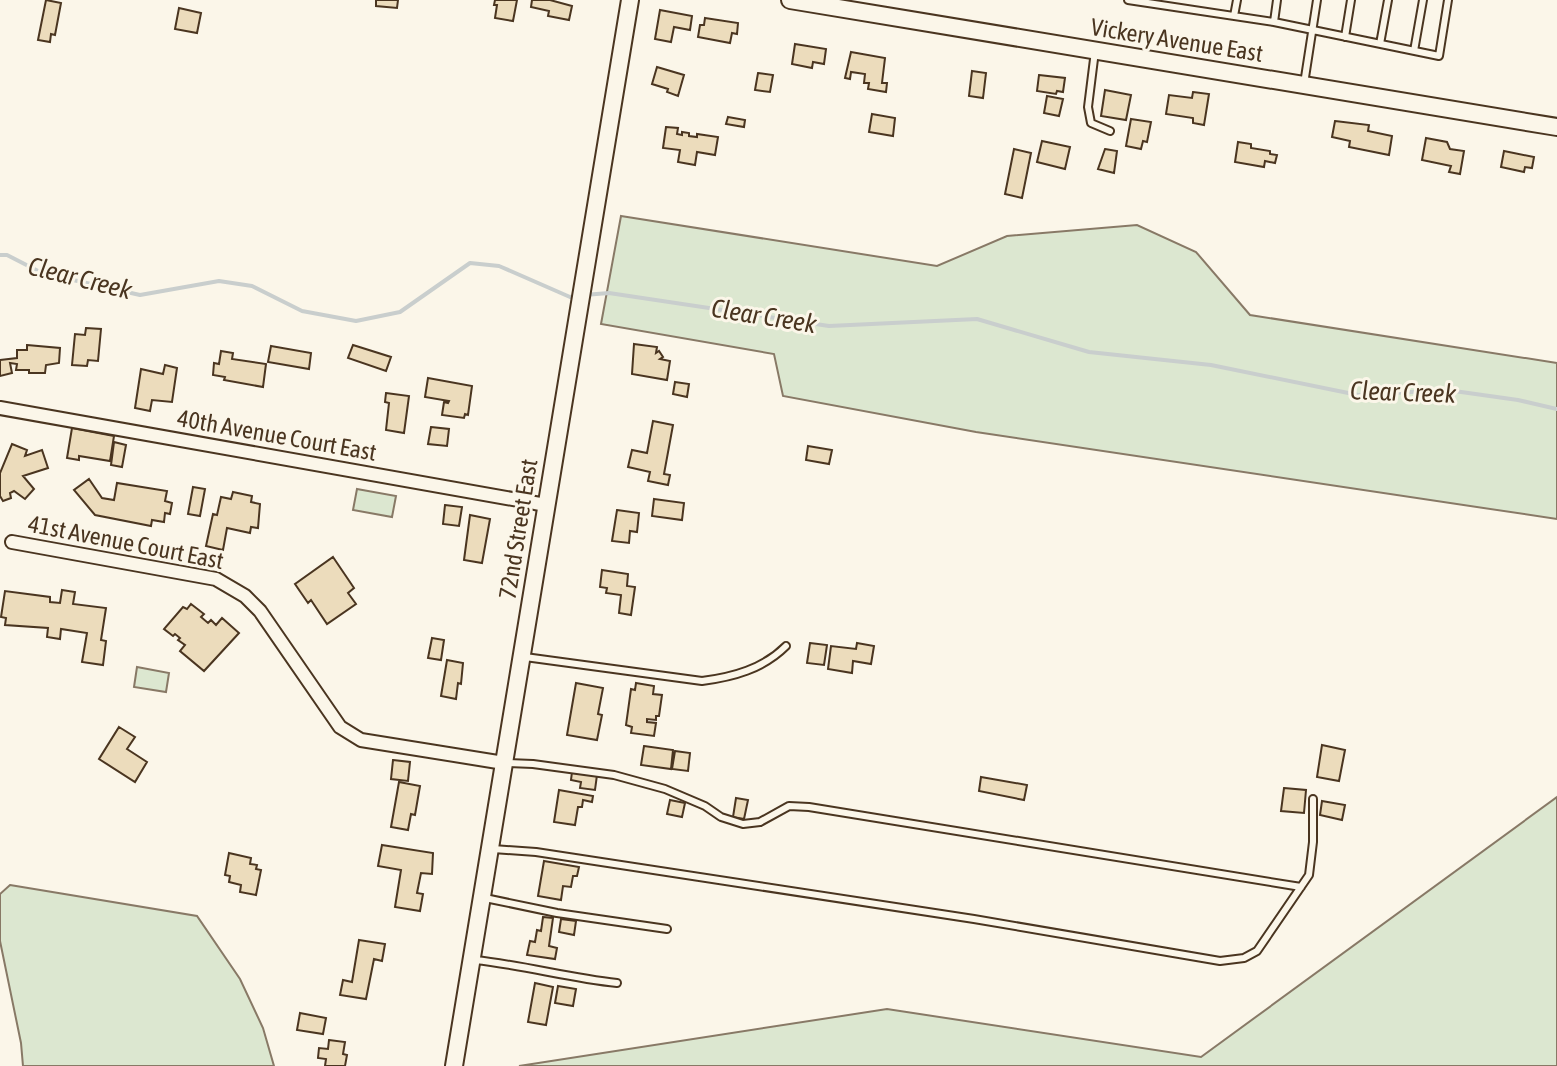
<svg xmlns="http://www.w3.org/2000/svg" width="1557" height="1066" viewBox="0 0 1557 1066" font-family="'Asap Condensed',sans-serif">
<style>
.green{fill:#dce7d0;stroke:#887966;stroke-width:2}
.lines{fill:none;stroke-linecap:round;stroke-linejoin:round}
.stream{stroke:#c9cecd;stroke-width:4}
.building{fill:#ecdcbc;stroke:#4a3520;stroke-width:2}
.lane-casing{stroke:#4a3520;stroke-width:10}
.street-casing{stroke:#4a3520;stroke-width:16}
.secondary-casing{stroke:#4a3520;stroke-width:20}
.lane{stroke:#fbf6e9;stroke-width:6}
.street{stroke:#fbf6e9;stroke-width:12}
.secondary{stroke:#fbf6e9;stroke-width:16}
.labels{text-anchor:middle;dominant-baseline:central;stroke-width:6;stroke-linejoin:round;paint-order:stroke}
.street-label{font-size:24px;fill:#4a3520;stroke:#fbf6e9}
.water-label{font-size:26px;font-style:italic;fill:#4a3520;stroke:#fbf6e9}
</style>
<rect width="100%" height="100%" fill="#fbf6e9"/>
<path class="green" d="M621 216 937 266 1007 236 1137 225 1196 252 1250 315 1557 363V519L976 432 783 396 774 354 601 324Z
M357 489 396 496 392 517 353 510Z
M137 667 169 673 166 692 134 687Z
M1557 797V1066H519L887 1009 1201 1057Z
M10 885 197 916 240 979 263 1028 274 1066H23L21 1043 0 941V894Z"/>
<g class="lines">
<path class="stream" d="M0 255H7L42 273 140 295 219 281 252 286 302 311 356 321 400 312 470 263 499 266 570 297 576 296
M584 295 609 293 829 326 977 319 1089 352 1211 365 1358 395 1447 390 1518 400 1557 409"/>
</g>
<path class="building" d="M46 0 61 3 55 35 51 34 50 42 38 40Z
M376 0H398L397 8 376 6Z
M495 0H517L513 21 495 18 497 5H494Z
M532 0H550L572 6 569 20 548 16 549 11 531 7Z
M179 8 201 13 197 33 175 29Z
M660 10 692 16 690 30 674 27 671 42 655 39Z
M705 18 738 23 737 34 732 33 730 43 698 37 700 25H704Z
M795 44 826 49 824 64 813 62 812 68 792 64Z
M851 52 885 58 882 83H887L886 92 868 89 869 83H864L865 74 851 72 850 79 845 78Z
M657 67 684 75 678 96 667 92 668 89 652 84Z
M972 71 986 73 983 98 969 96Z
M758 73 773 75 770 92 755 90Z
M1039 75 1065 78 1063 92 1057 91 1056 94 1037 91Z
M1105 90 1131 95 1126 120 1101 116Z
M1193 92 1209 94 1204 125 1193 123V118L1166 114 1169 95 1192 98Z
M1047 96 1063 99 1059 116 1044 113Z
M872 114 895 118 893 136 869 132Z
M728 117 745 120 744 127 726 124Z
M1131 119 1151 122 1147 142 1143 141 1141 149 1126 146Z
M1335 121 1369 125 1368 131 1392 136 1389 155 1349 147 1350 141 1332 137Z
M666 127 678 128 677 134 682 135V132L689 133V136L697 137V134L718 137 715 155 697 152 695 165 678 162 680 150 663 148Z
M1426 138 1447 142 1450 149 1464 151 1460 174 1449 172 1451 166 1422 160Z
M1042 141 1070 147 1065 169 1037 162Z
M1238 142 1251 144V148L1270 151V154L1277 155 1275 163 1265 161 1264 167 1235 162Z
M1014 149 1031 153 1022 198 1005 194Z
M1105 149 1117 151 1114 173 1098 169Z
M1504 151 1534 157 1532 168 1525 167 1524 172 1501 167Z
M86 328 101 329 98 361 88 360 87 366 72 365 75 334 85 335Z
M634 344 657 347 656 353 659 351 663 357 660 359 670 361 667 380 632 374Z
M27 345 60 348 59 363 46 365 45 373H29V370H16L17 364 10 363 12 373 0 376V360L17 358V350H27Z
M353 345 391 357 386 371 348 358Z
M271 346 311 353 309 369 268 362Z
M221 351 233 353 232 359 266 364 263 387 224 380 225 377 213 375 214 363 219 364Z
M165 365 177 368 172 402 152 400 150 411 135 408 141 369 163 374Z
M428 378 472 386 468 415 465 414 464 418 442 415 444 402 448 403 449 401 425 397Z
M675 382 689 384 687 397 673 394Z
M386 393 409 396 404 433 386 430 389 403 385 402Z
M653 421 673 425 664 474 670 475 668 485 648 481 650 472 628 467 632 450 647 453Z
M431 427 449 429 447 446 428 444Z
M72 428 114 436 110 461 79 456V460L67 458Z
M114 442 126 445 122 467 111 465Z
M12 444 27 450 25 456 42 450 48 468 23 476 34 489 25 499 14 491 10 493 11 498 3 501 0 496V473Z
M808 446 832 450 829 464 806 460Z
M89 479 102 498 114 500 117 483 167 491 165 501 172 503 170 514 165 513 164 522 152 520 151 526 95 515 74 490Z
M193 487 205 489 200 516 188 514Z
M233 492 252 496 251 502 260 504 258 528 251 527 250 533 227 528 223 550 206 546 213 514 217 515 221 497 231 499Z
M654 499 684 503 682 520 652 516Z
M445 505 462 507 459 526 443 524Z
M617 510 639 513 637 532 630 531 629 543 612 541Z
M470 515 490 519 482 563 464 560Z
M333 557 354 588 348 593 356 604 327 624 311 600 308 603 295 584Z
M602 570 628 574 627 586 635 587 631 615 619 613 621 595 606 593 607 588 600 587Z
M62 590 75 592 73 604 106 608 101 640 106 641 103 665 82 662 87 633 61 629 60 639 47 637 48 628 5 625 6 618 1 617 5 591 50 597V602L60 603Z
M191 604 204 614 201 617 208 623 211 620 216 625 222 618 239 633 204 671 180 651 185 645 178 640 180 638 175 634 173 636 164 629 183 607 187 609Z
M432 638 444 640 441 660 428 658Z
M810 643 827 645 824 665 807 663Z
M857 643 874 646 871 664 853 661 852 673 828 669 831 646 856 649Z
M447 660 463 663 461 684 458 683 456 699 441 696Z
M576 683 603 688 598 714 602 715 597 740 567 735Z
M636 683 654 686 653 694 662 695 659 716H656V720L647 719V722L656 723 654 736 631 733 632 727 626 725 631 689 635 690Z
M119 727 135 737 127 749 147 762 135 782 99 759Z
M1322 745 1345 750 1339 781 1317 777Z
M644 746 673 750 671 769 641 765Z
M675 751 690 753 688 771 672 769Z
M393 760 410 762 408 781 391 779Z
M572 772 597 775 595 790 580 788 581 782 571 780Z
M981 777 1027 785 1024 800 979 791Z
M399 782 420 786 415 815 411 814 408 830 391 827Z
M1284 788 1306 790 1304 813 1281 811Z
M559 790 593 796 592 802 583 800 582 807H578L575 825 554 822Z
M736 798 748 800 744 819 733 817Z
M670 800 685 803 682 817 667 814Z
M1322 801 1345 805 1342 820 1320 815Z
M382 845 433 853 432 874 421 873 417 893 423 894 420 911 395 907 401 870 378 866Z
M229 853 251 858 250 864 257 865 256 869 261 870 256 895 240 892 241 885 229 882 230 876 225 875Z
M544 861 579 867 577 876H573L571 887 563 886 561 900 538 896Z
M543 917 553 918 549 946 557 948 555 959 527 955 530 941 535 942 537 930 541 931Z
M561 919 576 921 574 935 559 932Z
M359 940 385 944 382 961 374 959 366 999 340 995 343 980 352 982Z
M535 983 553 987 546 1025 528 1022Z
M558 986 576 989 573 1006 555 1003Z
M300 1013 326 1018 323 1034 297 1030Z
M329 1040 345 1042 343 1054 347 1055 345 1066H325L326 1059 318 1058 319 1048 328 1049Z"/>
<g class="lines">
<g class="lane-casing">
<path id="lane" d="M1128 0 1274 22 1439 56 1448 0
M1234 16 1237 0
M1274 22 1277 0
M1345 37 1351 0
M1380 44 1388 0
M1095 51 1088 107 1091 123 1110 131
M1414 51 1423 0
M1304 84 1317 0
M525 657 702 681C733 677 763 669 786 646
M507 763 533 764 614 775 665 789 705 806 721 817 743 824 760 822 789 806 809 807 1301 887
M493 849 536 852 974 919 1220 961 1244 958 1257 951 1309 875 1313 842V799
M485 898 557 913 667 929
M475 960C523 965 569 978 617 983"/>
</g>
<g class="street-casing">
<path id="street" d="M0 408 546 505
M12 542 216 579 245 596 260 611 340 727 361 740 504 763"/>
</g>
<g class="secondary-casing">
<path id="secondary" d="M790 0 1557 127
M454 1066 630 0"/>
</g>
<use href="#lane" class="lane"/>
<use href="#street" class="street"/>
<use href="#secondary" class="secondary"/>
</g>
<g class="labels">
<g class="street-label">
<text transform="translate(1177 40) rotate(9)">Vickery Avenue East</text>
<text transform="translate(277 435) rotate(10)">40th Avenue Court East</text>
<text transform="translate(518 529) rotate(-81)">72nd Street East</text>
<text transform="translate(126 542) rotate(11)">41st Avenue Court East</text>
</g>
<g class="water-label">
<text transform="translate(80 278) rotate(14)">Clear Creek</text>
<text transform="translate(764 316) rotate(9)">Clear Creek</text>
<text transform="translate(1403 392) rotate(2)">Clear Creek</text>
</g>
</g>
</svg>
